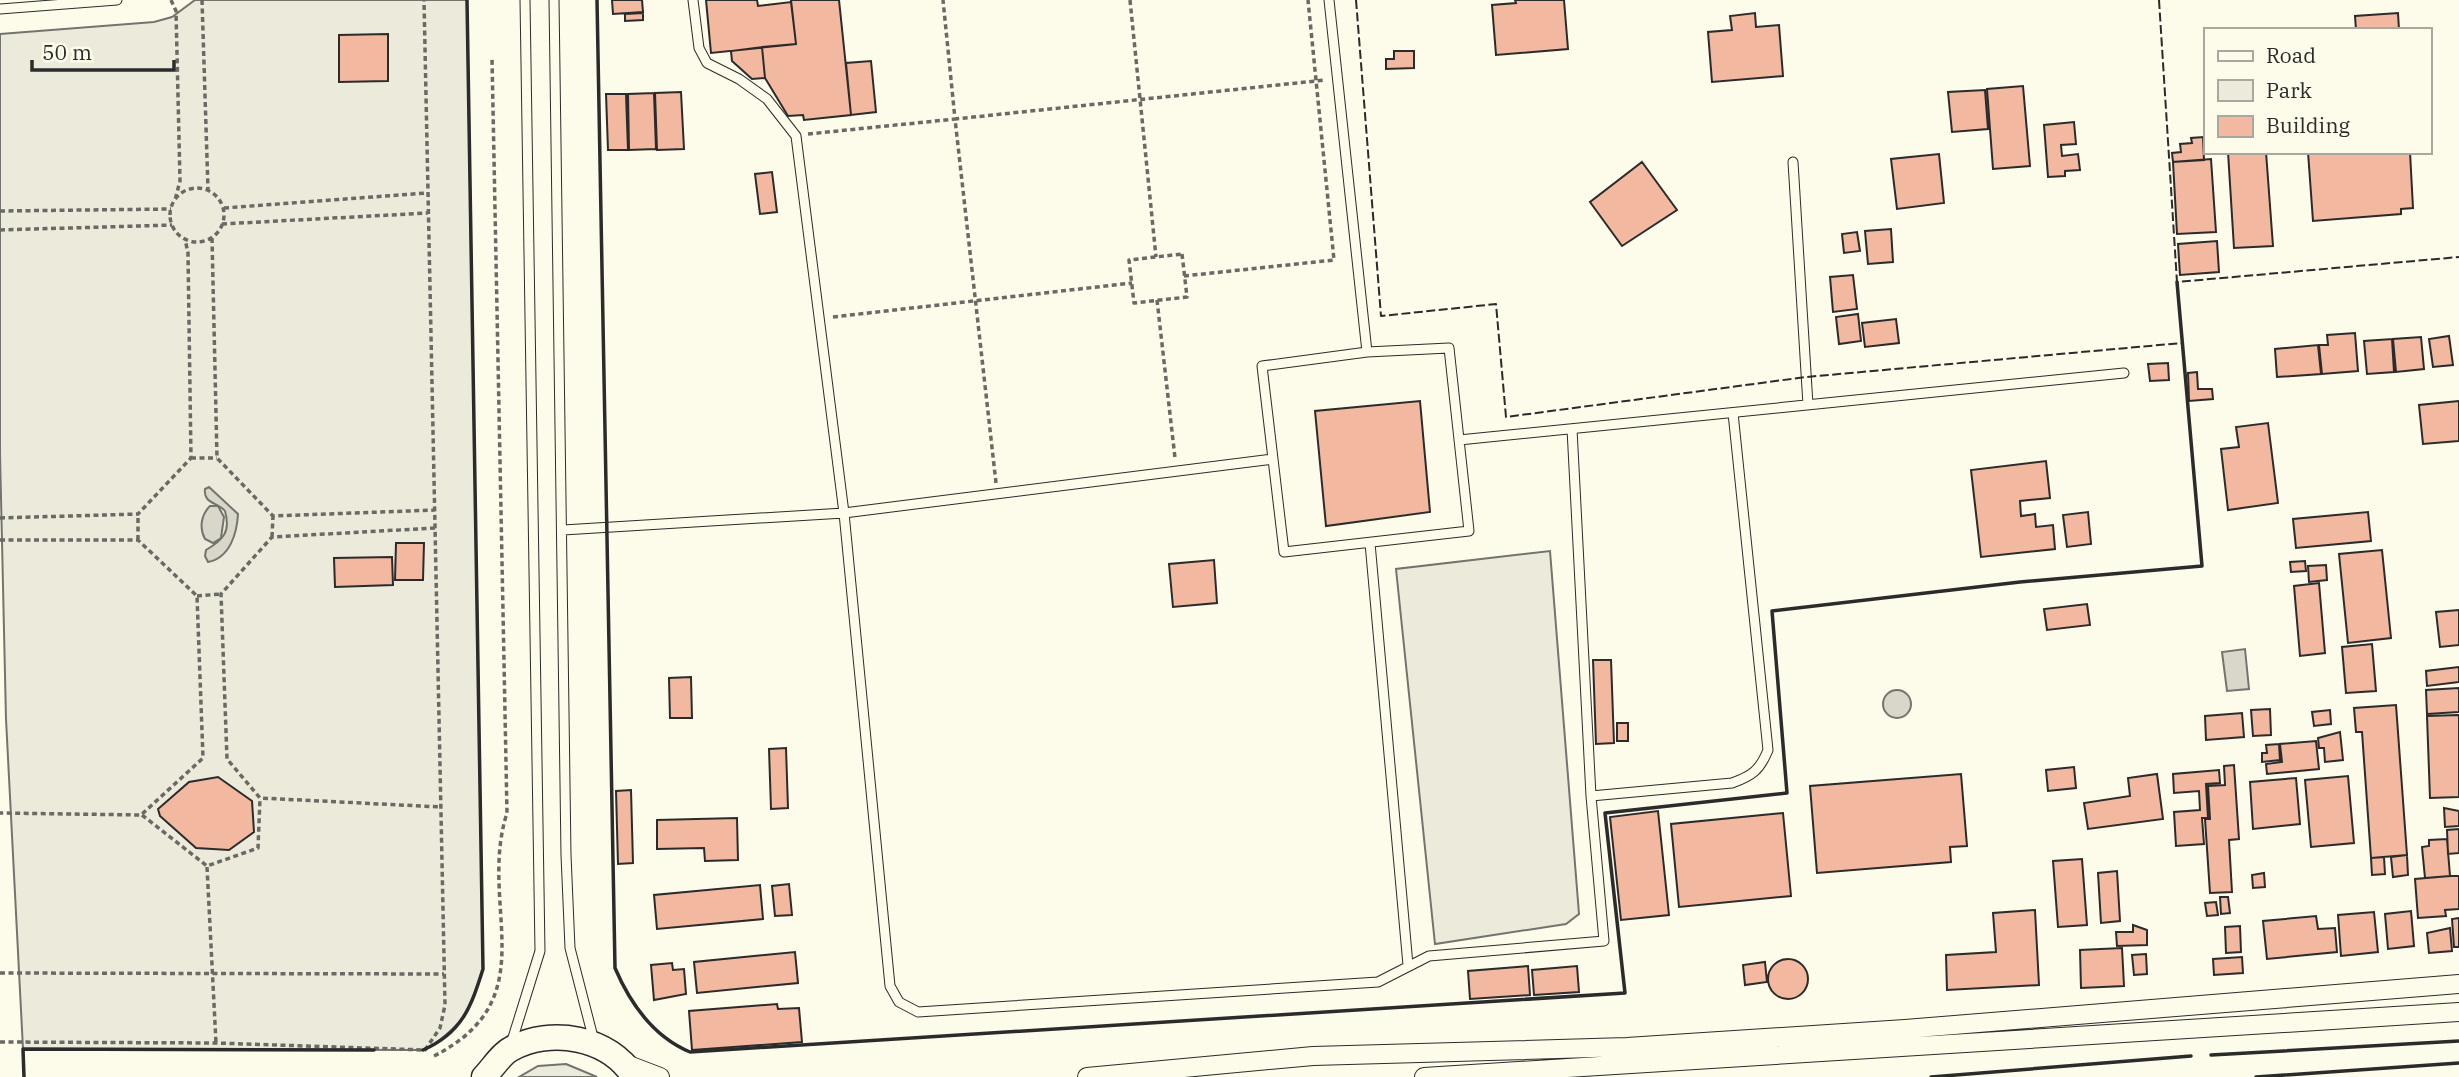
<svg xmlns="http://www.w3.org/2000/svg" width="2459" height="1077" viewBox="0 0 2459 1077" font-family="'IBM Plex Serif',serif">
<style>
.green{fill:#ecebdb;stroke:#74746e;stroke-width:2}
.water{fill:#d8d7c9;stroke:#74746e;stroke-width:2}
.building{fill:#f2b8a0;stroke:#2b2b2b;stroke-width:2}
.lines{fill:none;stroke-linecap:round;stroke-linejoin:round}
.lane-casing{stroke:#2b2b2b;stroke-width:11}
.street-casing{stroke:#2b2b2b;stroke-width:20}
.secondary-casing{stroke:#2b2b2b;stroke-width:27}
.path{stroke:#6a6964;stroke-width:3.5;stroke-dasharray:5 3.5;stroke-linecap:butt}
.lane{stroke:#fdfbea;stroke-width:9}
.street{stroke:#fdfbea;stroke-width:18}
.secondary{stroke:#fdfbea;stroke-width:24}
.fence{stroke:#2b2b2b;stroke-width:2;stroke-dasharray:9 3.5;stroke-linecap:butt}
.wall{stroke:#2b2b2b;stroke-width:3.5}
</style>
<rect width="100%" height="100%" fill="#fdfbea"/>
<path class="green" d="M195 0H467L483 969C470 1011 463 1026 425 1050L23 1049 6 719 0 453V34L154 22 172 17Z
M1550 551 1579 914 1566 924 1435 944 1396 569Z
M566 1064 597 1077H519L538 1066Z"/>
<path class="water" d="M209 487 238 514C237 533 230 558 208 562L205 556 206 550C223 540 231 532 225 511 218 502 203 504 205 489Z
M210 506H218L224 517 221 538 213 543 205 539C199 528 201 515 210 506Z
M2245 649 2249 689 2227 691 2222 652Z
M1883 704a14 14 0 1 1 28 0a14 14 0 1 1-28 0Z"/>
<path class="building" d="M612 0H642L643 12 613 14Z
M706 0H757L758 6 791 2 796 44 711 53Z
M791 0H839L851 115 804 120 803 115 788 116 765 78 762 47 796 44Z
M1515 0H1564L1568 49 1496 55 1492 5 1516 3Z
M643 13V20L625 21V14Z
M1755 13 1756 27 1779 25 1783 76 1712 82 1708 32 1732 30 1730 16Z
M2398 13 2399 30H2356L2355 16Z
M388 34V81L339 82V35Z
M762 47 765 78 752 79 732 61 731 51Z
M1394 51H1414V68L1386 69V59H1394Z
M871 61 876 112 851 115 846 63Z
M2023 86 2030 166 1993 169 1987 89Z
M1985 90 1988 129 1952 132 1948 92Z
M681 92 684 149 657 150 655 93Z
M654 93 656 149 629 150 628 94Z
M606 94H626L628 150H608Z
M2074 122 2076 144 2061 145 2062 156 2078 154 2080 170 2065 171V176L2048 177 2044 125Z
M2203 137 2204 160 2173 162 2172 153 2181 152 2180 144 2192 143 2191 138Z
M2228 152H2266L2273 246 2234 248Z
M2308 152H2410L2413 208 2401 209V214L2313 221Z
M1939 154 1944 203 1897 209 1891 159Z
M2211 159 2216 232 2177 234 2173 162Z
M1642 162 1677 210 1622 246 1590 202Z
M772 172 777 212 760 214 755 174Z
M1891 229 1893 262 1868 264 1865 231Z
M1857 232 1860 251 1844 253 1842 234Z
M2217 241 2219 272 2180 275 2178 244Z
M1853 275 1857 309 1833 312 1830 277Z
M1858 314 1861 341 1839 344 1836 317Z
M1896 319 1899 343 1865 347 1862 323Z
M2355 333 2358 371 2322 374 2319 345H2328L2327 335Z
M2449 336 2453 365 2433 367 2429 339Z
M2421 337 2424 369 2396 372 2393 339Z
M2392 339 2394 372 2367 374 2364 341Z
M2318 345 2321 374 2277 377 2275 349Z
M2168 363 2169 380 2150 381 2148 364Z
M2197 372 2198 389H2212L2213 399 2189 401 2188 373Z
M1420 401 1430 512 1326 526 1315 411Z
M2459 401V441L2423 444 2419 405Z
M2268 423 2278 503 2228 510 2221 449 2239 447 2236 427Z
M2046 461 2050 498 2020 501 2021 516 2035 514 2036 527 2053 525 2055 549 1981 557 1971 470Z
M2088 512 2091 544 2067 547 2063 515Z
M2368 512 2371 541 2296 548 2293 519Z
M396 543H424L423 580H395Z
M2382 550 2391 638 2348 643 2339 554Z
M392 557 393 585 335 587 334 558Z
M1214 560 1217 603 1173 607 1169 564Z
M2305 561 2306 571 2291 572 2290 562Z
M2326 565 2327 580 2309 582 2308 566Z
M2319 583 2325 653 2300 656 2294 586Z
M2087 604 2090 625 2047 630 2044 609Z
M2459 610V645L2440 647 2436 612Z
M2372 644 2376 691 2346 693 2342 647Z
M1593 660H1611L1614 743 1596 744Z
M2459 667V682L2427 686 2426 671Z
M691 677 692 718H670L669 678Z
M2459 688V712L2427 714 2426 690Z
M2396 705 2407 855 2371 858 2362 732H2356L2354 708Z
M2270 709 2271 735 2253 736 2251 710Z
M2330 710 2331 724 2314 726 2312 712Z
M2242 713 2244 737 2206 740 2205 716Z
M2459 715V797L2430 798 2427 716Z
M1617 723H1628V741H1617Z
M2340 732 2343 760 2325 762 2324 748H2319L2318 738Z
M2316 741 2319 769 2267 774 2266 764 2282 762 2280 744Z
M2279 744 2280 760 2262 762V753H2267L2266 745Z
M786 748 788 808 771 809 769 749Z
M2234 765 2239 839 2229 840 2232 892 2210 893 2205 819H2210L2208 786 2225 785 2224 766Z
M2074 767 2076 788 2048 791 2046 770Z
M2219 770 2220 783 2206 784 2208 818H2202L2204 844 2176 846 2174 812 2200 810 2199 791 2174 793 2173 774Z
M1961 774 1967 846 1950 847 1951 862 1817 873 1810 786Z
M2157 774 2163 819 2088 829 2084 803 2130 796 2128 778Z
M2348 776 2354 843 2311 847 2305 780Z
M218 777 252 801 254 832 229 850 196 848 160 816 158 809 189 782Z
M2296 778 2300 824 2253 829 2250 782Z
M631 790 633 863 618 864 616 791Z
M2444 808 2459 811V826L2445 827Z
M1658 811 1669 915 1621 920 1610 817Z
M1783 813 1791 896 1679 907 1671 824Z
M737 818 738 860 705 861 704 848 657 849V820Z
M2459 829V853L2448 854 2447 830Z
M2447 839 2450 876 2425 878 2422 847 2429 846V840Z
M2407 855 2408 875 2393 877 2391 857Z
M2384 857 2385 874 2372 875 2371 858Z
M2082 859 2087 925 2058 927 2053 861Z
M2117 871 2120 921 2101 923 2098 873Z
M2264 873 2265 887 2253 888 2252 875Z
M2450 876H2459V909L2445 910 2446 916 2418 918 2415 879Z
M789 884 792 915 775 916 772 886Z
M760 885 763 919 657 929 654 895Z
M2220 897H2228L2230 913 2221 914Z
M2216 902 2218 915 2207 916 2205 903Z
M2035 910 2039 985 1947 990 1946 955 1996 952 1993 913Z
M2411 911 2414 946 2388 949 2385 914Z
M2374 912 2378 952 2341 956 2338 915Z
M2316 916 2318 929 2335 928 2337 952 2267 959 2263 921Z
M2459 918V947H2454L2452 919Z
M2133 925 2147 930V945L2117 946 2116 932H2133Z
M2240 926 2241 952 2226 953 2225 927Z
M2450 928 2452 951 2429 953 2427 933Z
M2122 948 2124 986 2081 988 2080 950Z
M795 952 798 983 697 993 694 962Z
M2146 954 2147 974 2134 975 2132 955Z
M2242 957 2243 973 2214 975 2213 959Z
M1768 979a20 20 0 1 1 40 0a20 20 0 1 1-40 0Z
M1765 962 1767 982 1745 985 1743 965Z
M672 963 673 970 684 969 686 994 654 1000 651 965Z
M1528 966 1530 995 1470 999 1468 971Z
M1577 966 1579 992 1534 995 1532 970Z
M777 1004 778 1009 799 1008 802 1042 692 1050 689 1011Z"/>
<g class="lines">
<g class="lane-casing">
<path id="lane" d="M554 0 566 855 570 948 594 1041
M693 0 699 48 707 63 739 79 767 99 796 136 844 513 890 986 899 1002 918 1012 1378 982 1429 956 1604 941 1591 796 1732 783C1752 776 1760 770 1768 750L1733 413
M1329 0 1367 352
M0 9 117 0
M1793 162 1808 405
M1449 348 1469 531 1284 552 1262 366 1367 352Z
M1572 429 1591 796
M1459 440 2124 373
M563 530 844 513 1273 459
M1370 543 1408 965
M511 1044 540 951 525 0"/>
</g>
<g class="street-casing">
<path id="street" d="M626 1064 660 1077
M1087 1077 1313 1056 1627 1047 1905 1029 2459 984
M1424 1077 2459 1012"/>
</g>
<g class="secondary-casing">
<path id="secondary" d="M484 1077C492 1069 501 1054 511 1049 551 1027 609 1037 634 1077"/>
</g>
<path class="path" d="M171 0 176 11 180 181 175 200
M202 0 208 190
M1130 0 1156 257
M808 134 955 119 943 0
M170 215a27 27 0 1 1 54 0a27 27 0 1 1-54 0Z
M224 208 427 193
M0 211 171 209
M222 224 428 213
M0 230 172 225
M212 238 217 458 273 516 435 510
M1182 254 1187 297 1134 303 1129 260Z
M1184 276 1334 260 1308 0
M1157 300 1175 458
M833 317 1132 283
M191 458H217
M996 483 955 119 1325 80
M0 518 138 514 191 458 188 253 185 239
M435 528 272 537 221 594 227 759 260 798 441 807
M272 537 273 516
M0 540H138L197 596 203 758 141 815 0 813
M138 540V514
M197 596 221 594
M142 815 207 866 258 848 260 798
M207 867 216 1043
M0 973 444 974
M0 1042 216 1043 425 1050 440 1028 445 1005 424 0
M434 1056C548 998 477 906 507 813L492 58"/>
<use href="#lane" class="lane"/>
<use href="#street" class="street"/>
<use href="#secondary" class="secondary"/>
<path class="fence" d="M1356 0 1381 316 1496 304 1506 417 1806 377 2182 343
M2159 0 2177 282 2459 257"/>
<path class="wall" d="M597 0 615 968C630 1003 654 1037 690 1052L1625 993 1605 813 1787 793 1772 611 2020 582 2202 566 2177 282
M423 1050C462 1033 471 1007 483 969L467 0
M2211 1055 2459 1041
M24 1077 23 1049 374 1050
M1931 1077 2191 1056
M2256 1077 2459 1063"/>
</g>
<rect x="2204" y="28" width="228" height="126" fill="#fdfbea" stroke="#a9a89e" stroke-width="2"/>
<rect x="2218" y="51" width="35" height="10" fill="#fdfbea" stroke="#a9a89e" stroke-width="2"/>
<text x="2266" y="63" font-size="21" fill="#2b2b2b">Road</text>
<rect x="2218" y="80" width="35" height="21" fill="#ecebdb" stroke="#a9a89e" stroke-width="2"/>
<text x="2266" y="98" font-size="21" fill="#2b2b2b">Park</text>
<rect x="2218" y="116" width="35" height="21" fill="#f2b8a0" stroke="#a9a89e" stroke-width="2"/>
<text x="2266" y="133" font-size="21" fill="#2b2b2b">Building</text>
<path d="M32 60v10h142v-10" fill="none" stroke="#2b2b2b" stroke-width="3.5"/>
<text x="42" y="60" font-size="21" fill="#2b2b2b" stroke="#fdfbea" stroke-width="5" paint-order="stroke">50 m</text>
</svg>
